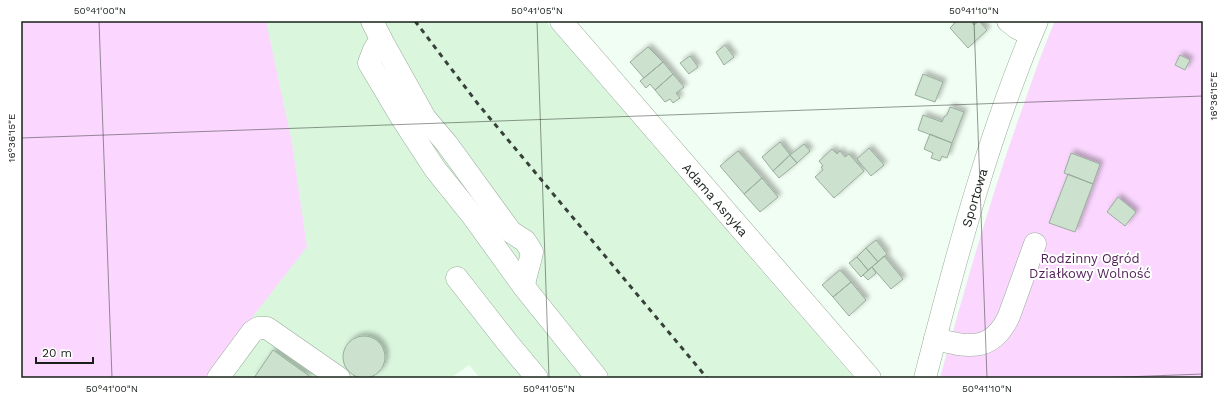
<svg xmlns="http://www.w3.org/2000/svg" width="1224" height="399" viewBox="0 0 1224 399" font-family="'Work Sans',sans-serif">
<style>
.built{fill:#daf7de}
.green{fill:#fbd7ff}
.building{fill:#cce2cf;stroke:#99ad9c;filter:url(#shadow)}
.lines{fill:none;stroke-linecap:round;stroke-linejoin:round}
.minor-casing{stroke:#97ab9a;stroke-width:23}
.minor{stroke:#fff;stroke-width:22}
.rail{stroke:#384139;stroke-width:3;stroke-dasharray:5 5;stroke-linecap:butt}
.ticks{fill:none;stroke:#182019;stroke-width:1;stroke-opacity:0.45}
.labels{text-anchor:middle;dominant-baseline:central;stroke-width:4;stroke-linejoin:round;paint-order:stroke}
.street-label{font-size:13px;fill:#182019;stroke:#fff}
.park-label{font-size:13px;fill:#501f57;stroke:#fff}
.neatline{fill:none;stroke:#182019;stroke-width:1.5}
.ticks-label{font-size:10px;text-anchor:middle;fill:#182019}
</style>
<defs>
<filter id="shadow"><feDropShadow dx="3.5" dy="-3.5" stdDeviation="2" flood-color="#0004"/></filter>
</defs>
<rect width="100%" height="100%" fill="#f1fef3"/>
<path class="built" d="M21 21H546L854 378H480L469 365 451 378H21Z"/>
<path class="green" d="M21 21H266L292 143 307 247 205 378H21Z
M1055 21H1203V378H940C965 288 990 199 1021 112 1032 81 1042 51 1055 21Z"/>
<path class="building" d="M957 21H971L974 25 979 21 987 30 968 48 950 28Z
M725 45 734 57 724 65 716 52Z
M648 47 663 62 644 78 630 62Z
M1180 55 1190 60 1185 70 1175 65Z
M690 56 698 67 689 74 680 63Z
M663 62 673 74 655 90 650 84 646 88 640 81Z
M673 74 684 87 676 93 680 98 673 103 670 99 665 102 655 90Z
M923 74 943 82 935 102 915 95Z
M950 107 964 112 952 143 918 130 923 115 942 122 944 117 947 115Z
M930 134 952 143 947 158 942 156 940 161 931 158 933 153 924 149Z
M780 142 790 155 773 171 762 157Z
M804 144 810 151 797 163 790 155Z
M869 148 884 165 871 176 857 159Z
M832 149 837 154 840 151 845 157 849 154 864 171 834 198 815 177 823 170 821 167 823 166 819 161Z
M738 151 762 178 744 194 720 166Z
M1071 153 1100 164 1093 184 1064 173Z
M790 155 797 163 779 178 773 171Z
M1068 174 1093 184 1075 232 1049 223Z
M762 178 778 197 760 212 744 194Z
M1118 197 1136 212 1125 226 1107 212Z
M876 240 887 254 878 262 866 248Z
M866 248 878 262 868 270 857 257Z
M884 256 903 279 891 289 872 267Z
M857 257 868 270 861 277 849 263Z
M872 267 876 273 868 280 863 275Z
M840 270 851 282 833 297 822 285Z
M851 282 866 300 849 316 833 297Z
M343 357a21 21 0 1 1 42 0a21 21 0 1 1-42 0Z
M273 350 312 378H254Z"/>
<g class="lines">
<g class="minor-casing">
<g id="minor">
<path d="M372 21 381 39 374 50 369 63 403 120 435 169 472 215 524 287 597 378"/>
<path id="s1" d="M561 21 870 378"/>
<path d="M1008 21 1017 28 1031 35"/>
<path d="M381 39 425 118 447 144 511 232 525 241 532 252C530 264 525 275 524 287"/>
<path d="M457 278 507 342 537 378"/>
<path d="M935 339C968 347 992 353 1009 316L1035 244"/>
<path d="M218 378 252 332 258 328H267L339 378"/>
<path id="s2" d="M925 378C956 257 988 136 1037 21"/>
</g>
</g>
<use href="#minor" class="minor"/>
<path class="rail" d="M415 21 478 104 707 378"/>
</g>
<path class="ticks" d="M99 21 112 378M537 21 549 378M974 21 987 378M21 138 1203 96M1097 378 1203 374"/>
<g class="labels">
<g class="street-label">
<text stroke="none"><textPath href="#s2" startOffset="187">Sportowa</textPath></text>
<text stroke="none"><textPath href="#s1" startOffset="236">Adama Asnyka</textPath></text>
</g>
<g class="park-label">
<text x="1090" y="258">Rodzinny Ogród<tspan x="1090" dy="15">Działkowy Wolność</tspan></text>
</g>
</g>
<rect width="1224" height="399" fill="none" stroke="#ffffff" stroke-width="44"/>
<path d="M36 357v6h57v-6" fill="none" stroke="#182019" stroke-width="2"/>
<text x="42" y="357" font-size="12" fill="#182019" stroke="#ffffff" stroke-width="3" paint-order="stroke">20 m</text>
<rect x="22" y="22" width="1180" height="355" class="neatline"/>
<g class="ticks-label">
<text x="100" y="14">50°41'00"N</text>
<text x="537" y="14">50°41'05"N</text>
<text x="974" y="14">50°41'10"N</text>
<text transform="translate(1213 96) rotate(-90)" y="4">16°36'15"E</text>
<text transform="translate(11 138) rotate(-90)" y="4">16°36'15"E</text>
<text x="112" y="392">50°41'00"N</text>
<text x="549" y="392">50°41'05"N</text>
<text x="987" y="392">50°41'10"N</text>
</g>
</svg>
